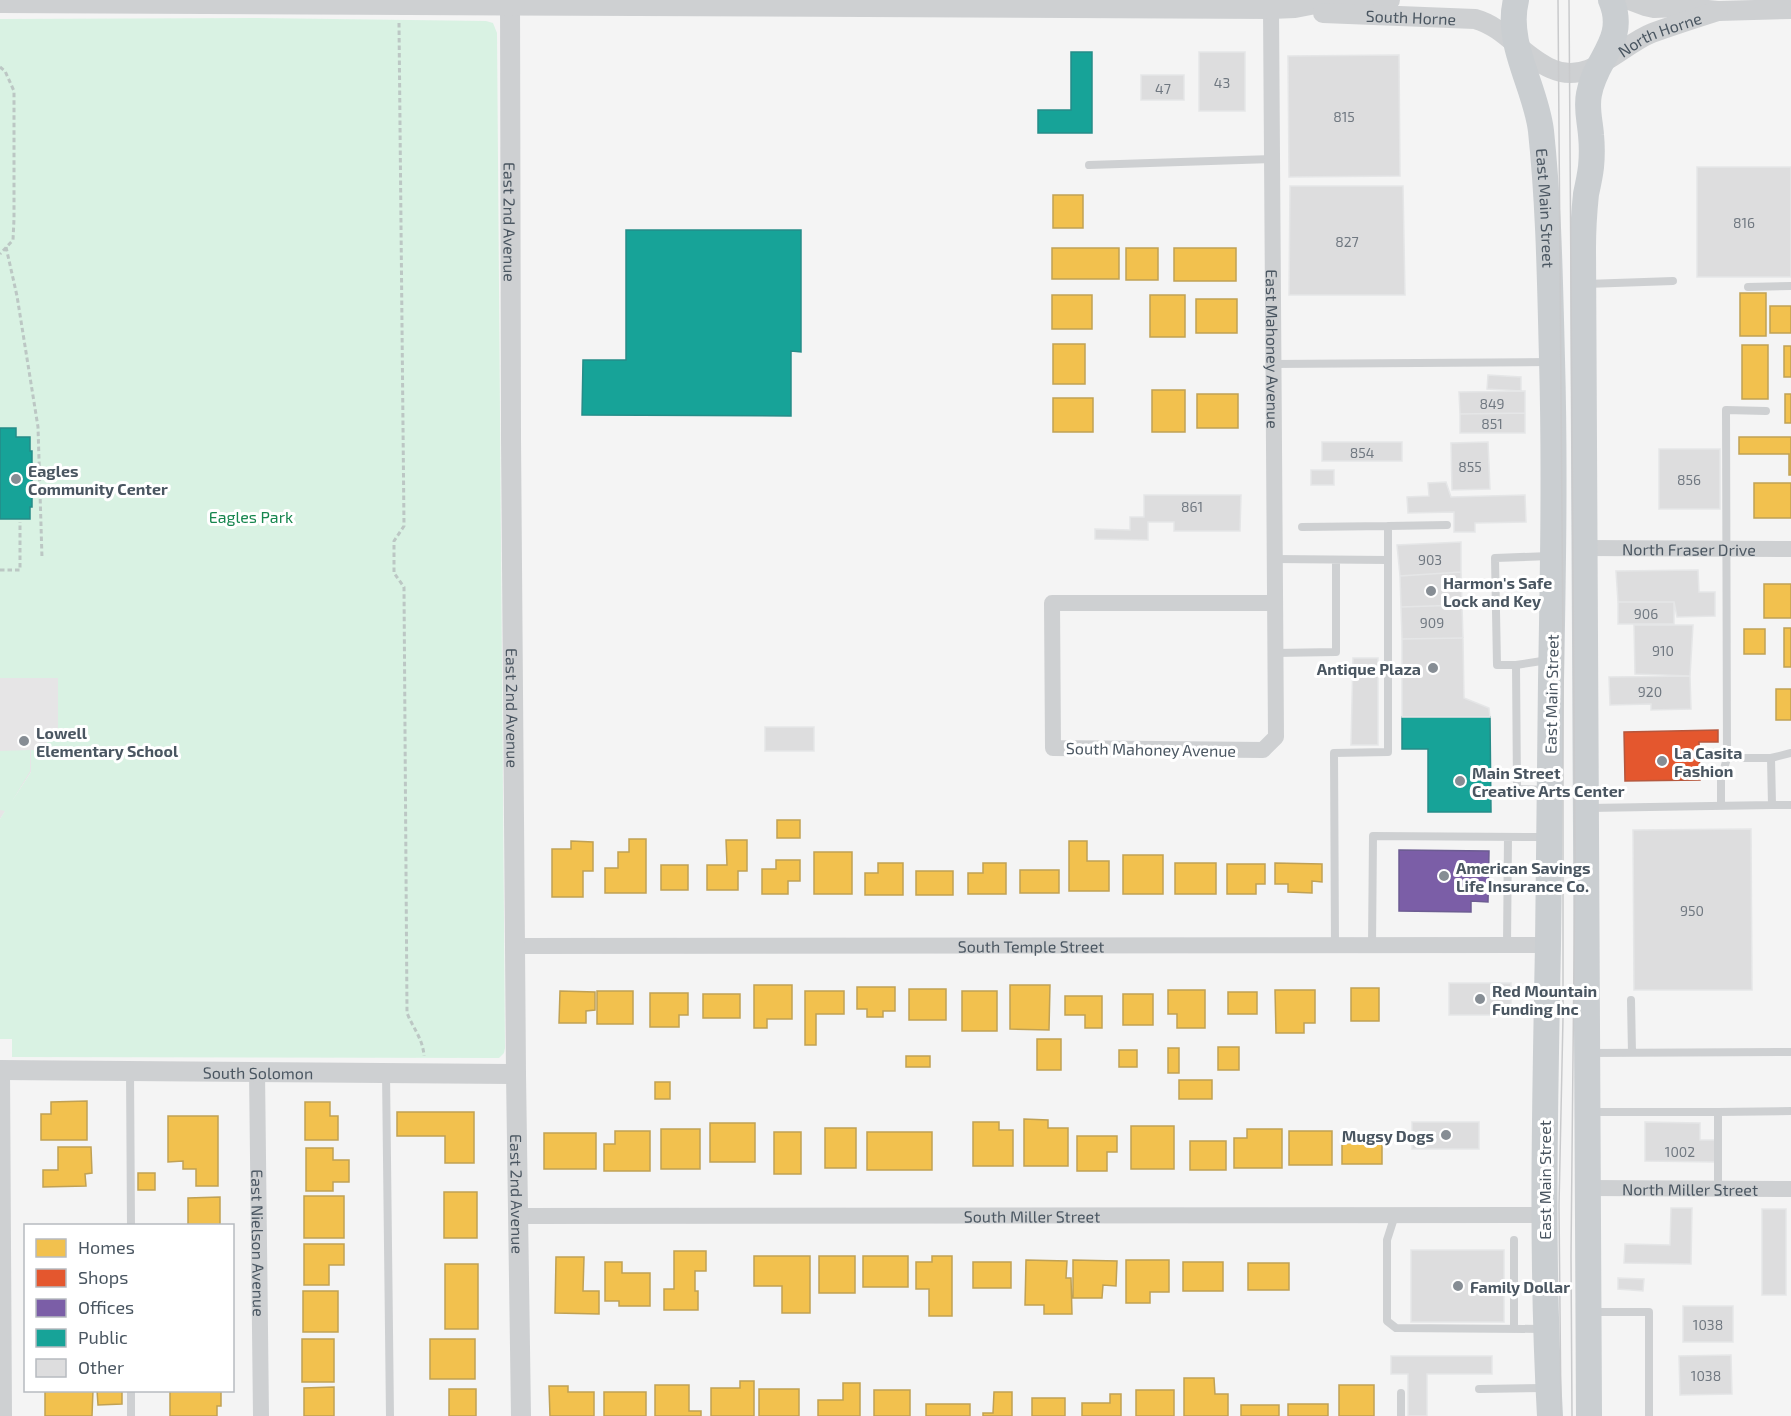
<svg xmlns="http://www.w3.org/2000/svg" width="1791" height="1416" viewBox="0 0 1791 1416" font-family="'Exo 2',sans-serif">
<style>
.education{fill:#e6e5e6}
.green{fill:#d9f2e3}
.homes{fill:#f2c14e;stroke:#c0a154;stroke-width:1.5}
.shops{fill:#e4572e;stroke:#b6573d;stroke-width:1.5}
.offices{fill:#7b5ea7;stroke:#6c5c92;stroke-width:1.5}
.public{fill:#17a398;stroke:#268c88;stroke-width:1.5}
.building{fill:#ddddde;stroke:#e5e6e7;stroke-width:1.5}
.lines{fill:none;stroke-linecap:round;stroke-linejoin:round}
.path{stroke:#bcc7c4;stroke-width:3;stroke-dasharray:4.5 3;stroke-linecap:butt}
.service{stroke:#ced0d2;stroke-width:8}
.minor{stroke:#ced0d2;stroke-width:16}
.tertiary{stroke:#ced0d2;stroke-width:20}
.primary{stroke:#caced1;stroke-width:26}
.tram{stroke:#c9cacc;stroke-width:1.5}
.poi-dot{fill:#868d94;stroke:#fff;stroke-width:2}
.labels{text-anchor:middle;dominant-baseline:central;stroke-width:6;stroke-linejoin:round;paint-order:stroke}
.number-label{font-size:14px;fill:#707881}
.street-label{font-size:16px;fill:#4a5661;stroke:#fff}
.poi-label{font-size:16px;font-weight:bold;fill:#4a5661;stroke:#fff;text-anchor:start}
.park-label{font-size:16px;fill:#17864f;stroke:#fff}
</style>
<rect width="100%" height="100%" fill="#f4f4f4"/>
<path class="education" d="M0 678H58V732L38 751H31V772L0 819Z"/>
<path class="green" d="M257 18 486 21 493 23 497 33 505 1048 504 1053 499 1058 12 1057V1039H0V819L5 811 0 810V751L30 750V771L12 801 31 772V750L38 751 58 732V678H0V19Z"/>
<path class="homes" d="M1053 195H1083V228H1053Z
M1052 248H1119V279H1052Z
M1126 248H1158V280H1126Z
M1174 248H1236V281H1174Z
M1740 293H1766V336H1740Z
M1052 295H1092V329H1052Z
M1150 295H1185V337H1150Z
M1196 299H1237V333H1196Z
M1770 306H1791V333H1770Z
M1053 344H1085V384H1053Z
M1742 345H1768V399H1742Z
M1784 346H1791V377H1784Z
M1152 390H1185V432H1152Z
M1197 394H1238V428H1197Z
M1785 394H1791V423H1785Z
M1053 398H1093V432H1053Z
M1739 437H1791V475H1789V454H1739Z
M1754 483H1791V518H1754Z
M1764 584H1791V618H1764Z
M1784 628H1791V667H1784Z
M1744 629H1765V654H1744Z
M1776 689H1791V720H1776Z
M777 820H800V838H777Z
M629 839H646V893H605V868H618V852H629Z
M726 840H747V871H738V890H707V865H727Z
M571 841 593 842V871H583V897H552V849H571Z
M1069 841H1087V861H1109V891H1069Z
M814 852H852V894H814Z
M1123 855H1163V894H1123Z
M776 860H800V881H788V894H762V869H776Z
M878 863H903V895H865V873H878Z
M983 863H1006V894H968V873H983Z
M1175 863H1216V894H1175Z
M1275 863 1322 864V882L1312 881V893L1288 892V884H1275Z
M1227 864H1265V884H1256V894H1227Z
M661 865H688V890H661Z
M1020 870H1059V893H1020Z
M916 871H953V895H916Z
M754 985H792V1019H767V1028H754Z
M1010 985H1050L1049 1030 1010 1029Z
M857 987H895V1011H883V1017H867V1009H857Z
M1351 988H1379V1021H1351Z
M909 989H946V1020H909Z
M1168 990H1205V1028H1177V1014H1168Z
M1275 990H1315V1023H1304V1033H1276Z
M560 991 595 992V1010L586 1011V1023H559Z
M597 991H633V1024H597Z
M805 991H844V1014H816V1045H805Z
M962 991H997V1031H962Z
M1228 992H1257V1014H1228Z
M650 993H688V1015H679V1027H650Z
M703 994H740V1018H703Z
M1123 994H1153V1025H1123Z
M1065 996H1102V1028H1085V1015H1065Z
M1037 1039H1061V1070H1037Z
M1218 1047H1239V1070H1218Z
M1168 1048H1179V1073H1168Z
M1119 1050H1137V1067H1119Z
M906 1056H930V1067H906Z
M1179 1080H1212V1099H1179Z
M655 1082H670V1099H655Z
M87 1101V1140H41V1114H51V1102Z
M305 1102H330V1116H338V1140H305Z
M397 1112H474V1163H445V1136H397Z
M168 1116H218V1186H196V1169H183V1161L168 1162Z
M1024 1119 1048 1120V1128H1068V1166H1024Z
M973 1122H999V1130H1013V1166H973Z
M710 1123H755V1162H710Z
M1131 1126H1174V1169H1131Z
M825 1128H856V1168H825Z
M661 1129H700V1169H661Z
M1247 1129H1282V1168H1234V1138H1247Z
M615 1131H650V1171H604V1144H615Z
M1289 1131H1332V1165H1289Z
M774 1132H801V1174H774Z
M867 1132H932V1170H867Z
M544 1133H596V1169H544Z
M1077 1136H1117V1152H1107V1171H1077Z
M1190 1141H1226V1170H1190Z
M1342 1143H1382V1164H1342Z
M58 1147H91L92 1173 85 1174 86 1186 43 1187V1170H58Z
M306 1148H333V1160H349V1182H333V1191H306Z
M138 1173H155V1190H138Z
M444 1192H477V1238H444Z
M304 1196H344V1238H304Z
M220 1197V1226H188V1198Z
M304 1244H344V1265H329V1285H304Z
M674 1251H706V1271H695V1291H698V1310H664V1289H674Z
M754 1256H810V1313H782V1286H754Z
M819 1256H855V1293H819Z
M863 1256H908V1287H863Z
M932 1256H952V1316H929V1289H916V1262H932Z
M556 1257H584L583 1291H599V1314L555 1313Z
M1026 1260 1067 1261 1066 1278H1071L1072 1314H1044V1305H1025Z
M1073 1260 1117 1261 1116 1286 1103 1285 1102 1298H1073Z
M1126 1260H1169V1292H1150V1303H1126Z
M605 1262H622V1273H650V1306H619V1301H605Z
M973 1262H1011V1288H973Z
M1183 1262H1223V1291H1183Z
M1248 1263H1289V1290H1248Z
M445 1264H478V1329H445Z
M303 1291H338V1332H303Z
M302 1339H334V1382H302Z
M430 1339H475V1379H430Z
M1184 1378H1214L1215 1394H1228V1416H1184Z
M740 1381H754V1416H711V1388H740Z
M843 1383H860V1416H818V1400H843Z
M655 1385H689V1411H701V1416H655Z
M1339 1385H1374V1416H1339Z
M549 1386H568V1392H594V1416H550Z
M334 1387V1416H304V1388Z
M449 1389H476V1416H449Z
M759 1389H799V1416H759Z
M45 1390H93L92 1416H45Z
M97 1390H122V1404L98 1405Z
M170 1390H221V1406H217V1416H170Z
M874 1390H910V1416H874Z
M1136 1390H1174V1416H1136Z
M604 1392H646V1416H604Z
M994 1392H1012V1416H983V1413H993Z
M1110 1394H1121V1416H1082V1403H1110Z
M1032 1398H1065V1416H1032Z
M926 1404H970V1416H926Z
M1288 1404H1328V1416H1288Z
M1241 1405H1279V1416H1241Z"/>
<path class="shops" d="M1718 730V742H1699L1700 780 1625 781 1624 732Z"/>
<path class="offices" d="M1399 850 1489 851 1488 902 1471 901V912L1399 911Z"/>
<path class="public" d="M1071 52H1092V133H1038V110H1071Z
M626 230H801V352L791 351V416L582 415 583 360H626Z
M0 428H16V437H30V451H32V507H30V519H0Z
M1402 717H1490L1491 812H1428V749H1402Z"/>
<path class="building" d="M1199 52H1245V111H1199Z
M1399 55 1400 176 1289 177 1288 56Z
M1141 75H1184V100H1141Z
M1697 167H1791V277H1697Z
M1290 186H1403L1405 295H1289Z
M1488 375 1521 377V391L1487 389Z
M1525 391V413L1460 414 1459 392Z
M1525 413V433H1460V414Z
M1322 442H1402V461H1322Z
M1488 442 1490 489 1452 490 1451 443Z
M1659 449H1720V509H1659Z
M1311 470H1334V485H1311Z
M1446 482 1451 497 1525 495 1526 522 1475 523V532H1454V512L1408 513 1407 497 1429 496 1428 483Z
M1144 495H1241L1240 531H1174V522H1148V540L1095 539V529L1130 530V517H1144Z
M1461 542V572L1400 576 1397 545Z
M1698 570 1699 592H1715V616L1677 617 1674 602H1618L1616 571Z
M1461 572 1462 605 1401 607 1400 576Z
M1618 602H1674V624H1618Z
M1462 605 1463 638 1402 639 1401 607Z
M1634 625H1693L1690 676 1635 674Z
M1463 638 1464 698 1489 708 1490 717H1402V639Z
M1353 658H1378V745H1351Z
M1690 676 1691 709 1651 710V704L1610 705 1609 677Z
M765 727H814V751H765Z
M1751 829 1752 990H1634L1633 830Z
M1449 983H1511V1015H1449Z
M1412 1122H1479V1149H1412Z
M1645 1122 1700 1123V1140H1715V1162L1645 1161Z
M1671 1208H1692L1691 1264 1624 1263 1625 1244 1670 1245Z
M1762 1209H1786V1295H1762Z
M1411 1250H1504V1322H1411Z
M1618 1278 1644 1279 1643 1291 1618 1289Z
M1683 1306H1733V1342H1683Z
M1731 1355 1732 1394 1680 1395 1679 1356Z
M1391 1356H1492V1374H1427V1416H1408V1374H1391Z"/>
<g class="lines">
<path class="path" d="M399 23 404 526 394 541V573L404 587 407 1013C413 1028 423 1039 424 1056
M0 67 5 71 14 91V219L13 240 0 254
M6 247 17 296 38 427 42 558
M0 570H20V522"/>
<path class="service" d="M1089 165 1272 159
M1586 284 1673 281
M1748 287 1791 286
M1273 364 1549 362
M1388 526 1447 525
M1302 527 1388 526V752L1334 753 1335 945
M1275 559 1387 560
M1275 653 1336 652V560
M1516 665 1548 660
M1727 758H1771L1791 753
M1771 758 1772 805H1791
M1547 790 1517 789 1516 665H1497L1495 558 1550 556
M1721 806V780L1727 758 1726 410 1766 411
M1589 808 1772 805
M1372 945 1373 836 1545 837
M1507 945 1508 837
M1631 1000 1632 1053
M1590 1053 1791 1052
M130 1071 131 1226
M386 1073 390 1416
M1590 1112H1718
M1718 1188V1112L1791 1111
M1395 1215 1387 1240V1321L1396 1328 1543 1329
M1592 1312H1649V1416
M1514 1329V1240
M1479 1389 1545 1388
M131 1390V1416
M1401 1393V1416"/>
<g class="minor">
<path id="s1" d="M1271 9 1276 737 1263 750 1053 748 1052 603H1275"/>
<path id="s2" d="M1585 548 1791 549"/>
<path id="s3" d="M515 946 1548 945"/>
<path d="M2 1070 4 1416"/>
<path id="s4" d="M257 1071 261 1416"/>
<path id="s5" d="M1588 1188 1791 1189"/>
<path id="s6" d="M519 1216 1544 1215"/>
</g>
<g class="tertiary">
<path id="s7" d="M510 0 511 438 516 1074 521 1416"/>
<path d="M1629 0 1645 6 1654 8 1678 7 1718 11 1791 9"/>
<path d="M0 3 1271 9 1295 8 1326 2 1390 0"/>
<path id="s8" d="M1323 13 1475 19C1505 27 1523 57 1552 69 1589 86 1621 45 1652 33 1674 25 1696 18 1718 11"/>
<path id="s9" d="M0 1070 516 1074"/>
</g>
<g class="primary">
<path id="s10" d="M1516 0C1505 44 1536 87 1541 131 1549 207 1550 284 1552 359 1555 466 1553 574 1551 681 1550 769 1549 857 1548 945 1545 1102 1541 1259 1550 1416"/>
<path d="M1589 1416 1583 249C1583 231 1584 213 1586 194 1588 185 1590 176 1591 167 1592 157 1592 145 1591 135 1590 121 1586 108 1589 94 1595 58 1628 40 1611 0"/>
</g>
<path class="tram" d="M1558 0 1563 652V1018L1559 1206 1561 1416
M1569 0 1575 859 1571 1256 1572 1416"/>
</g>
<g class="poi-dot">
<circle cx="16" cy="479" r="6"/>
<circle cx="1431" cy="591" r="6"/>
<circle cx="1433" cy="668" r="6"/>
<circle cx="24" cy="741" r="6"/>
<circle cx="1662" cy="761" r="6"/>
<circle cx="1460" cy="781" r="6"/>
<circle cx="1444" cy="876" r="6"/>
<circle cx="1480" cy="999" r="6"/>
<circle cx="1446" cy="1135" r="6"/>
<circle cx="1458" cy="1286" r="6"/>
</g>
<g class="labels">
<g class="number-label">
<text x="1222" y="82">43</text>
<text x="1163" y="88">47</text>
<text x="1344" y="116">815</text>
<text x="1744" y="222">816</text>
<text x="1347" y="241">827</text>
<text x="1492" y="403">849</text>
<text x="1492" y="423">851</text>
<text x="1362" y="452">854</text>
<text x="1470" y="466">855</text>
<text x="1689" y="479">856</text>
<text x="1192" y="506">861</text>
<text x="1430" y="559">903</text>
<text x="1646" y="613">906</text>
<text x="1432" y="622">909</text>
<text x="1663" y="650">910</text>
<text x="1650" y="691">920</text>
<text x="1692" y="910">950</text>
<text x="1680" y="1151">1002</text>
<text x="1708" y="1324">1038</text>
<text x="1706" y="1375">1038</text>
</g>
<g class="street-label">
<text stroke="none"><textPath href="#s8" startOffset="88">South Horne</textPath></text>
<text stroke="none"><textPath href="#s8" startOffset="362">North Horne</textPath></text>
<text stroke="none"><textPath href="#s10" startOffset="212">East Main Street</textPath></text>
<text stroke="none"><textPath href="#s7" startOffset="222">East 2nd Avenue</textPath></text>
<text stroke="none"><textPath href="#s1" startOffset="340">East Mahoney Avenue</textPath></text>
<text stroke="none"><textPath href="#s2" startOffset="104">North Fraser Drive</textPath></text>
<text transform="translate(1551 694) rotate(-89)">East Main Street</text>
<text stroke="none"><textPath href="#s7" startOffset="708">East 2nd Avenue</textPath></text>
<text transform="translate(1151 749) rotate(1)">South Mahoney Avenue</text>
<text stroke="none"><textPath href="#s3" startOffset="516">South Temple Street</textPath></text>
<text stroke="none"><textPath href="#s9" startOffset="258">South Solomon</textPath></text>
<text transform="translate(1544 1180) rotate(-90)">East Main Street</text>
<text stroke="none"><textPath href="#s5" startOffset="102">North Miller Street</textPath></text>
<text stroke="none"><textPath href="#s7" startOffset="1194">East 2nd Avenue</textPath></text>
<text stroke="none"><textPath href="#s6" startOffset="513">South Miller Street</textPath></text>
<text stroke="none"><textPath href="#s4" startOffset="172">East Nielson Avenue</textPath></text>
</g>
<g class="poi-label">
<text x="28" y="470">Eagles<tspan x="28" dy="18">Community Center</tspan></text>
<text x="1443" y="582">Harmon's Safe<tspan x="1443" dy="18">Lock and Key</tspan></text>
<text x="1421" y="668" text-anchor="end">Antique Plaza</text>
<text x="36" y="732">Lowell<tspan x="36" dy="18">Elementary School</tspan></text>
<text x="1674" y="752">La Casita<tspan x="1674" dy="18">Fashion</tspan></text>
<text x="1472" y="772">Main Street<tspan x="1472" dy="18">Creative Arts Center</tspan></text>
<text x="1456" y="867">American Savings<tspan x="1456" dy="18">Life Insurance Co.</tspan></text>
<text x="1492" y="990">Red Mountain<tspan x="1492" dy="18">Funding Inc</tspan></text>
<text x="1434" y="1135" text-anchor="end">Mugsy Dogs</text>
<text x="1470" y="1286">Family Dollar</text>
</g>
<g class="park-label">
<text x="251" y="516">Eagles Park</text>
</g>
</g>
<rect x="24" y="1224" width="210" height="168" fill="#ffffff" stroke="#b7bbc0" stroke-width="1.5"/>
<rect x="36" y="1239" width="30" height="18" fill="#f2c14e" stroke="#b7bbc0" stroke-width="1.5"/>
<text x="78" y="1254" font-size="18" fill="#4a5661">Homes</text>
<rect x="36" y="1269" width="30" height="18" fill="#e4572e" stroke="#b7bbc0" stroke-width="1.5"/>
<text x="78" y="1284" font-size="18" fill="#4a5661">Shops</text>
<rect x="36" y="1299" width="30" height="18" fill="#7b5ea7" stroke="#b7bbc0" stroke-width="1.5"/>
<text x="78" y="1314" font-size="18" fill="#4a5661">Offices</text>
<rect x="36" y="1329" width="30" height="18" fill="#17a398" stroke="#b7bbc0" stroke-width="1.5"/>
<text x="78" y="1344" font-size="18" fill="#4a5661">Public</text>
<rect x="36" y="1359" width="30" height="18" fill="#ddddde" stroke="#b7bbc0" stroke-width="1.5"/>
<text x="78" y="1374" font-size="18" fill="#4a5661">Other</text>
</svg>
